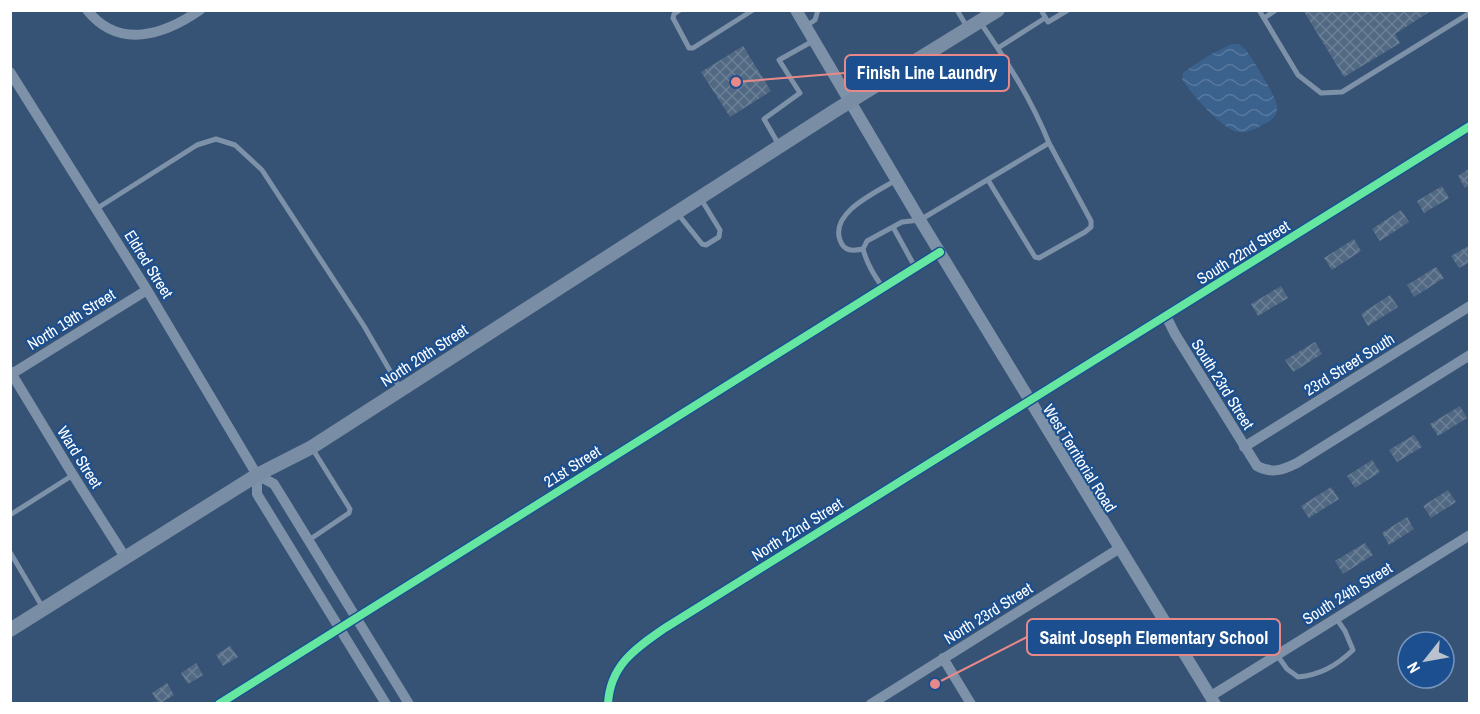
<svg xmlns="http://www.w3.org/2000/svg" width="1480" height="714" viewBox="0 0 1480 714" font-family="'Archivo Narrow',sans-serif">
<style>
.water{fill:url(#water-waves)}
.building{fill:url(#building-cross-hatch)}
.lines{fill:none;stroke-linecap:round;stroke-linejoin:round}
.service{stroke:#7d92a8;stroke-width:5}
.minor{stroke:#7d92a8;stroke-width:10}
.tertiary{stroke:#7d92a8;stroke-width:12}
.secondary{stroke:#798da4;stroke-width:14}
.cycleway-casing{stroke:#1b4f8f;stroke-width:11}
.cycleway{stroke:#66e7a1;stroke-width:8}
.labels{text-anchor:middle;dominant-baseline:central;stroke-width:4.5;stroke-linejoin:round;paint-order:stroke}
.street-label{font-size:16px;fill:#fff;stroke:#1b4f8f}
.leader{fill:none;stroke:#e88989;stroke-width:2}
.callout-dot{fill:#e88989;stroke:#1b4f8f;stroke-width:2}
.callout{fill:#1b4f8f;stroke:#e88989;stroke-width:2}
.callout-label{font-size:18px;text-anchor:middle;font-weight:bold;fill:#fff}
</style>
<defs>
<pattern id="water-waves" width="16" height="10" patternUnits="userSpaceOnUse" patternTransform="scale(1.5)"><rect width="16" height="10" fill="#3b618d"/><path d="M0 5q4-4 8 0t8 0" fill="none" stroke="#58799e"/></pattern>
<pattern id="building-cross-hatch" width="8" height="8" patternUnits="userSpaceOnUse" patternTransform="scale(1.5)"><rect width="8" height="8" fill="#526984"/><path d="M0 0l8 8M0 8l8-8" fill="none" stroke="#6c8096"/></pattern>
</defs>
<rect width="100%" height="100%" fill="#365274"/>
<path class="water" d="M1232 44H1239L1246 50C1254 62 1276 95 1277 107 1278 115 1271 121 1264 124 1256 129 1248 133 1238 132 1223 130 1189 92 1182 79L1183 73C1198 61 1214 52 1232 44Z"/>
<path class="building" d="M1303 10H1432L1395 34 1400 43 1344 77Z
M743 46 771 91 730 117 701 72Z
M1470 168V185L1465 188 1458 176Z
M1442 186 1449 198 1424 213 1417 201Z
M1401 210 1409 222 1380 241 1372 229Z
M1354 239 1361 251 1332 270 1324 258Z
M1470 245V262L1459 268 1451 256Z
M1436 267 1444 278 1414 297 1407 285Z
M1281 286 1288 298 1258 316 1251 304Z
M1390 295 1398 307 1368 326 1361 314Z
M1315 342 1322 354 1293 372 1285 360Z
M1460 406 1467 418 1438 436 1430 424Z
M1414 435 1422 447 1397 462 1389 450Z
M1372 460 1380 472 1355 488 1347 476Z
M1331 487 1339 499 1309 518 1301 506Z
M1448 490 1456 502 1431 518 1423 506Z
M1407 517 1414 529 1389 545 1382 533Z
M1365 543 1373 555 1343 574 1335 561Z
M230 646 238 657 223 666 216 655Z
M196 663 203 675 188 684 181 673Z
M167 683 174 695 159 704 152 693Z"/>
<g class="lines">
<path class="service" d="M680 10 674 14 673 18 689 48H693L753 10
M957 10 967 27
M1041 10 1048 22 1068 10
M1259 10 1298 75 1321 93 1342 92 1470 13
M1264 18 1276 10
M806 26 815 20 818 10
M998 48 1045 18
M779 145 764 119 800 93 779 60 813 41
M988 180 1035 257 1039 258 1085 232 1091 227V221L1049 143
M96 209 197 145 216 139 235 145 262 170 364 326 400 388
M678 214 702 244 706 245 719 237 720 230 701 199
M893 227 915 267
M863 249C853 251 844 252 840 240 830 212 877 192 896 180
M883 288C874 275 867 264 863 249L867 241 902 222 920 220 1049 143C1031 99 1007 61 980 22
M10 515 73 475
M309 540 349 513 350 509 312 448
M10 552 43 608
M1277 655 1287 669 1298 677C1320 675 1336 666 1353 650L1345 631 1336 618"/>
<path class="minor" d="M87 10C119 50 164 35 200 10
M10 72 147 290 257 475V494L386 704
M1166 316 1175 334 1257 466C1272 474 1283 470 1297 463L1470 355
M10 371 73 475 125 557
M10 375 147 290
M1244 447 1470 306
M257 475 274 484 409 704
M943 658 971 704
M1211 696 1470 535
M219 704 940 252
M608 704C610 665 636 648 665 628L1470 126
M871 704 1120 548"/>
<path class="tertiary" d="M796 10 920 220 1215 704"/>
<path class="secondary" d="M10 630 257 475 312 447 836 110 998 10"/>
<g class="cycleway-casing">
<path id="cycleway" d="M219 704 940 252
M608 704C610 665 636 648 665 628L1470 126"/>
</g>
<use href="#cycleway" class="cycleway"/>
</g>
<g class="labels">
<g class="street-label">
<text transform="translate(1243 252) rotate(-32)">South 22nd Street</text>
<text transform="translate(149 264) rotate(58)">Eldred Street</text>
<text transform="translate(71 319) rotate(-32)">North 19th Street</text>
<text transform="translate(424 355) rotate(-33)">North 20th Street</text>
<text transform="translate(1349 364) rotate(-32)">23rd Street South</text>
<text transform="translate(1223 384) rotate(58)">South 23rd Street</text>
<text transform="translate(80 457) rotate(58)">Ward Street</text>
<text transform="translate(1080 458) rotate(58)">West Territorial Road</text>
<text transform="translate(572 466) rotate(-32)">21st Street</text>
<text transform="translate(797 529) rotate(-32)">North 22nd Street</text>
<text transform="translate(1347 593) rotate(-32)">South 24th Street</text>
<text transform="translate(988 613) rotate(-32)">North 23rd Street</text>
</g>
</g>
<path class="leader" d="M736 82L845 73M935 684L1027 637"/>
<g class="callout-dot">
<circle cx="736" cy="82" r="6"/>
<circle cx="935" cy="684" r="6"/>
</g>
<g class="callout">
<rect x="845" y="55" width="164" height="36" rx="6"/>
<rect x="1027" y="619" width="253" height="36" rx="6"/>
</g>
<g class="callout-label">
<text x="927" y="79">Finish Line Laundry</text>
<text x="1154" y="644">Saint Joseph Elementary School</text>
</g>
<rect width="1480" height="714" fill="none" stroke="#ffffff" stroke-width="24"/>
<g transform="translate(1426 660) rotate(239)"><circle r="28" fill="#1b4f8f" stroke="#7695bc" stroke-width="1.5"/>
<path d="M0-4.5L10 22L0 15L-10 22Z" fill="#b9c2ce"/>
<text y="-9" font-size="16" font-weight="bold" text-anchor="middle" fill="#ffffff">N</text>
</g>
</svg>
